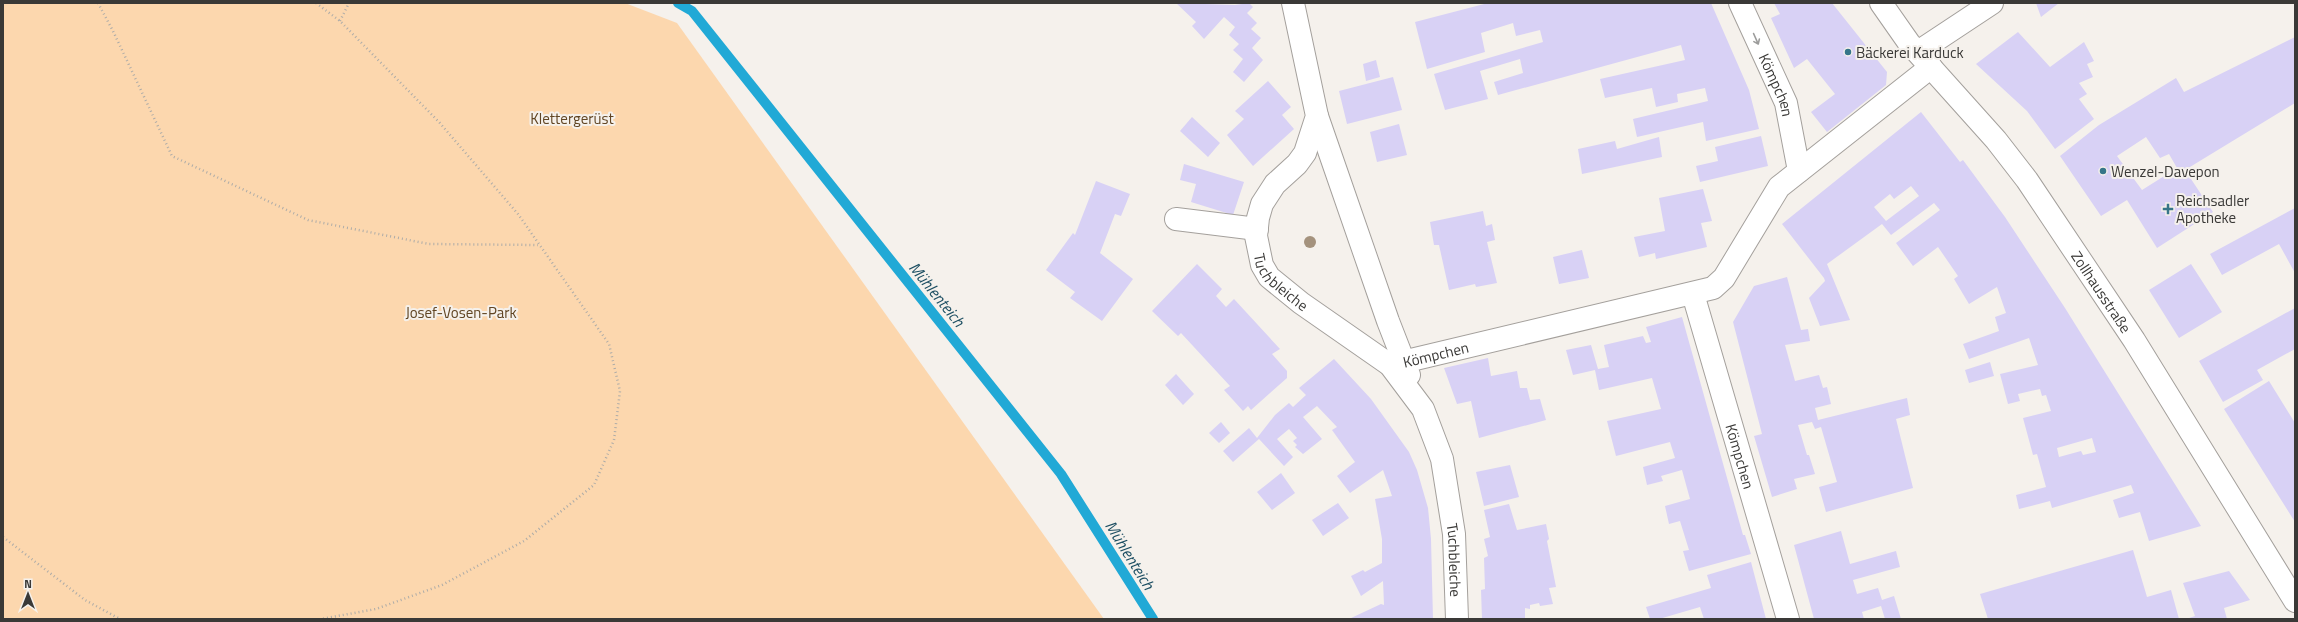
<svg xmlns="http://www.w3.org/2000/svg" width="2298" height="622" viewBox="0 0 2298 622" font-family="'Titillium Web',sans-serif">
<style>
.green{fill:#fcd7ae}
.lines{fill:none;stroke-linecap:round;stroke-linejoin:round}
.stream{stroke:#21a9d6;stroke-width:10}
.building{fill:#d8d1f5;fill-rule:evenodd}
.minor-casing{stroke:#a4a09c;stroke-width:24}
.path{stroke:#aeaca8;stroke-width:2.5;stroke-dasharray:1 3;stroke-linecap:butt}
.minor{stroke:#fff;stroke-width:22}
.tree{fill:#a4927d}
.oneway{stroke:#9c9c9b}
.poi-dot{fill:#357589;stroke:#f5f1ec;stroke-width:1.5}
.labels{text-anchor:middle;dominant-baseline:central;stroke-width:4;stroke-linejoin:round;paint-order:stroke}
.poi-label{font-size:15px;fill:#3a3937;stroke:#f5f1ec;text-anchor:start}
.street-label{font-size:15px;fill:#3a3937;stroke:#f5f1ec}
.park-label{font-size:15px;fill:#614523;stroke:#f5f1ec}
.water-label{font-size:16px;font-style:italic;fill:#1c4e62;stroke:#f5f1ec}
</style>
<rect width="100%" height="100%" fill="#f5f1ec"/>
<path class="green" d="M3 3H625L677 23 1104 619H3Z"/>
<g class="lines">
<path class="stream" d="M678 3 692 11 1061 474 1153 619"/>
</g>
<path class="building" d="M1176 3 1235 5 1249 3 1253 7 1247 13 1257 23 1251 29 1261 38 1252 48 1263 60 1244 82 1233 72 1243 59 1233 50 1239 44 1229 35 1235 27 1224 17 1204 39 1192 26 1196 22Z
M1488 3H1711L1749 90 1759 129 1706 141 1703 122 1637 137 1633 119 1708 101 1705 88 1677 94 1678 102 1656 107 1652 88 1605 98 1600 79 1685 60 1681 45 1498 95 1494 82 1523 73 1520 59 1480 71 1488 99 1445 110 1434 74 1543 42 1540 30 1516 36 1513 23 1481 33 1485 52 1427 69 1415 22Z
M1774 3H1832L1887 72 1886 85 1827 132 1811 112 1835 94 1807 59 1794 68 1771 18 1780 14Z
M2036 3H2059L2041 17Z
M2018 32 2050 67 2084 42 2094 61 2087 64 2093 77 2079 83 2087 94 2079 99 2094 119 2055 149 2027 111 1976 64Z
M2295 37V103L2185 170 2213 212 2157 248 2127 200 2101 216 2060 156 2099 125 2176 78 2184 92ZM2146 137 2160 158 2169 154 2177 168 2142 190 2117 156Z
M1376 60 1380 77 1366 81 1363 64Z
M1393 77 1402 110 1347 124 1339 91Z
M1268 81 1291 107 1282 115 1294 129 1253 166 1227 135 1244 119 1235 111Z
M1921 112 1960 162 1963 160 2005 217 2065 308 2201 526 2149 541 2140 512 2119 518 2113 500 2134 493 2131 485 2052 508 2050 501 2019 509 2016 495 2046 487 2037 454 2033 455 2023 418 2051 411 2046 395 2042 396 2040 389 2018 394 2020 401 2008 404 2000 374 2038 365 2029 338 1969 359 1963 344 1999 331 1995 317 2006 313 1997 287 1969 304 1954 279 1958 276 1938 247 1913 266 1896 243 1940 210 1934 203 1891 235 1882 224 1827 264 1850 320 1820 326 1809 298 1825 281 1824 278 1782 224ZM1911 186 1919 196 1886 221 1874 207 1890 194 1894 199ZM2092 438 2096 452 2083 455 2081 451 2059 457 2057 448Z
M1192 117 1220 143 1208 157 1180 131Z
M1399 124 1407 155 1377 162 1370 132Z
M1761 136 1768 166 1700 182 1696 166 1718 161 1715 147Z
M1659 137 1662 157 1582 174 1578 149 1615 141 1617 149Z
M1184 164 1244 182 1233 215 1191 202 1196 184 1180 180Z
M1096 181 1130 194 1121 216 1115 214 1100 253 1133 279 1102 321 1070 298 1075 292 1046 270 1073 233 1075 235Z
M1703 189 1712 221 1701 223 1707 247 1656 259 1655 253 1639 257 1634 237 1665 231 1659 198Z
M2295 208V273L2279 244 2222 275 2210 254Z
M1483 211 1486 226 1492 224 1495 240 1487 242 1497 283 1476 287 1475 284 1449 290 1439 245H1434L1430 222Z
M1582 250 1589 278 1559 284 1553 257Z
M1197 264 1222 289 1216 296 1226 307 1234 299 1280 349 1272 354 1287 371V378L1251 410 1248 406 1243 411 1224 390 1230 386 1181 333 1178 336 1152 311Z
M2191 264 2222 312 2179 338 2149 290Z
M1787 277 1801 330 1808 329 1810 341 1785 345 1795 381 1819 375 1823 388 1827 387 1831 404 1815 408 1818 420 1907 398 1910 415 1896 419 1913 488 1826 512 1819 487 1837 482 1821 427 1815 429 1812 422 1798 425 1807 455H1809L1815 474 1794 479 1797 489 1772 497 1754 436 1762 434 1733 322 1754 286Z
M2295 308V349L2257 370 2263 380 2223 402 2199 361Z
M1682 317 1743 535H1745L1751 554 1689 571 1683 551 1689 550 1680 521 1669 524 1665 506 1690 499 1682 470 1661 476 1663 481 1647 485 1643 467 1675 458 1670 442 1616 456 1607 421 1661 409 1652 378 1599 390 1595 370 1573 375 1566 350 1591 345 1598 369 1609 367 1604 345 1643 336 1646 343 1651 342 1646 327Z
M1488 358 1491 376 1517 371 1520 388H1527L1530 400 1540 399 1546 420 1479 438 1471 401 1457 404 1444 368Z
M1334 359 1371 399 1409 452 1417 470 1428 508 1431 539 1433 619H1349L1381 604 1384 605 1383 581 1361 596 1351 576 1363 570 1365 572 1382 563V539L1375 499 1392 496 1383 470 1350 493 1337 476 1355 462 1332 430 1337 427 1317 406 1303 417 1322 439 1303 454 1295 447 1297 445 1293 441 1297 438 1289 429 1277 439 1293 457 1284 466 1259 439 1233 462 1223 451 1249 428 1257 438 1275 415 1289 403 1293 407 1306 395 1299 388Z
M1990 362 1994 376 1969 383 1965 370Z
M1176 374 1194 394 1183 405 1165 385Z
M2269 381 2295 423V522L2224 409Z
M1221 422 1230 433 1219 443 1209 433Z
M1510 465 1519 497 1484 506 1476 472Z
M1281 473 1295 493 1272 510 1257 492Z
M1338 503 1349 518 1323 536 1312 520Z
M1509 504 1517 530 1546 524 1549 539 1547 541 1556 587 1549 588 1553 604 1540 606 1539 603 1530 605V609L1525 608V619H1482L1481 590 1485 589 1484 558 1488 556 1484 539 1490 537 1484 510Z
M1841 531 1850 564 1896 551 1900 567 1853 580 1857 594 1878 588 1882 600 1894 596 1901 619H1885L1881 606 1862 612 1864 619H1814L1794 545Z
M2133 550 2147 597 2171 590 2179 619H1988L1980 594Z
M1751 562 1766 619H1704L1700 607 1659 619H1650L1646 607 1711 588 1707 575Z
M2229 571 2250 600 2224 608 2227 619H2186L2195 616 2183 583Z"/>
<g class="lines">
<g class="minor-casing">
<g id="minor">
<path id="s1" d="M1293 3 1317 116 1305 153 1297 164 1275 184 1262 204 1258 218 1256 236 1262 265 1269 277 1301 303 1390 365 1423 409 1442 459 1454 534 1457 619"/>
<path id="s2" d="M1740 3 1786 103 1799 171"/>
<path id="s3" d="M1881 3 1909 43 1996 140 2027 180 2134 340 2295 601"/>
<path d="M1918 52 1992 3"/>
<path d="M1317 116 1388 321 1409 375"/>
<path d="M1176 219 1257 229"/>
<path id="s4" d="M1693 294 1788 619"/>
<path id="s5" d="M1390 365 1713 288 1724 278 1779 187 1931 67"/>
</g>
</g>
<path class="path" d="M98 3 113 31 172 156 308 220 429 244 538 245
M316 3 340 21 439 122 518 214 609 344 620 391 614 440 594 485 524 541 442 585 376 609 321 619
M340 21 349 3
M3 537 85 600 120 619"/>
<use href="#minor" class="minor"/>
</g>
<circle class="tree" cx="1310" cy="242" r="6"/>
<defs><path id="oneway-shaft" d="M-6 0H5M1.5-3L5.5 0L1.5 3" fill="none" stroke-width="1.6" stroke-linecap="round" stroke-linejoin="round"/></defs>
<use class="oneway" href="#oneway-shaft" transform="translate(1756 39) rotate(66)"/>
<g class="poi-dot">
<circle cx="1848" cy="52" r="4"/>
<circle cx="2103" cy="171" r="4"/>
<path d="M2166 203h4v4h4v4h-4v4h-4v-4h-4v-4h4z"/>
</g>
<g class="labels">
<g class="poi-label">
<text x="1856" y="52">Bäckerei Karduck</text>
<text x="2111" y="171">Wenzel-Davepon</text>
<text x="2176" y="200">Reichsadler<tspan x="2176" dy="17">Apotheke</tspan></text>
</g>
<g class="street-label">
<text stroke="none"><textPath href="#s2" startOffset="90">Kömpchen</textPath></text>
<text stroke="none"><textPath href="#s1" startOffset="309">Tuchbleiche</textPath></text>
<text stroke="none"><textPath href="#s3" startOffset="364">Zollhausstraße</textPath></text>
<text stroke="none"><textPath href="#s5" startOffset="47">Kömpchen</textPath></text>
<text stroke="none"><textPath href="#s4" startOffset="169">Kömpchen</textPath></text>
<text stroke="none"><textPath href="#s1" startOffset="658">Tuchbleiche</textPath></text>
</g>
<g class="park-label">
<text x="572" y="118">Klettergerüst</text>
<text x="461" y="312">Josef-Vosen-Park</text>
</g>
<g class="water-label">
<text transform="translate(937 294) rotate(51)">Mühlenteich</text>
<text transform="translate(1130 555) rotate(58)">Mühlenteich</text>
</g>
</g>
<rect width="2298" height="622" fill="none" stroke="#3a3937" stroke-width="8"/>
<g transform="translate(28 594)" stroke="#f5f1ec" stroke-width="3" paint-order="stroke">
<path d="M0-3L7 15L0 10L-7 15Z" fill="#3a3937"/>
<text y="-6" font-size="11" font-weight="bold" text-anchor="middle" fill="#3a3937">N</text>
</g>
</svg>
